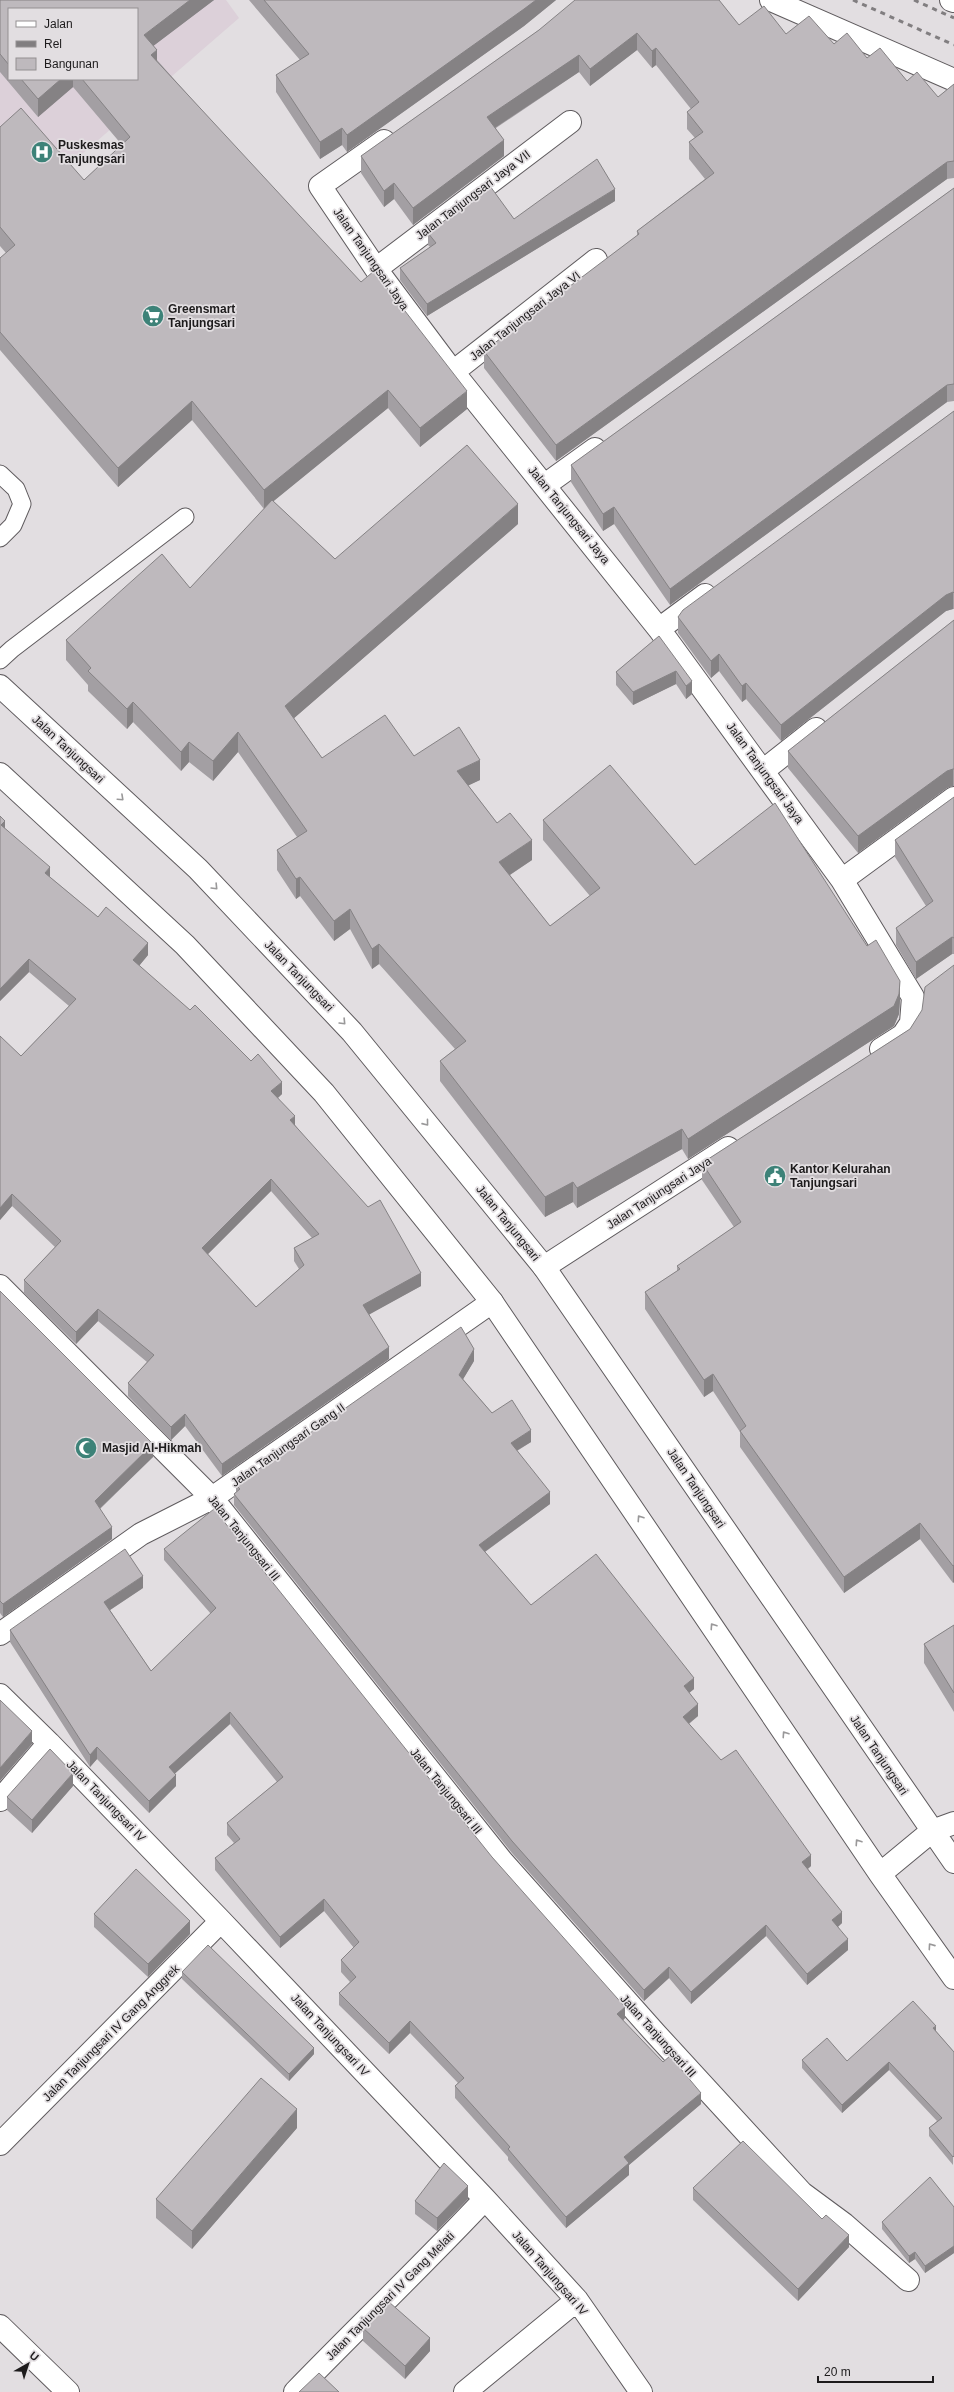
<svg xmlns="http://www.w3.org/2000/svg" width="954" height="2392" viewBox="0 0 954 2392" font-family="Helvetica,sans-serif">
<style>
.built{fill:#dcd0d9;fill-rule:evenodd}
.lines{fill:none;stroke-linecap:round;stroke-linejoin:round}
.service-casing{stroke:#5f5b5e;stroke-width:19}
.minor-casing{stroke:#5f5b5e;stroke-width:24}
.secondary-casing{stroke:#5f5b5e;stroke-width:24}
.service{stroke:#fff;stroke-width:17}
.minor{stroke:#fff;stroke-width:22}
.secondary{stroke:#fff;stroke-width:22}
.rail{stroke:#817e80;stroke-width:3;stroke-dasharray:5 5;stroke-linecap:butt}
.wall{fill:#a39fa3;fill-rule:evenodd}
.shaded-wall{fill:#858284}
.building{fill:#beb9bd;stroke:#858284;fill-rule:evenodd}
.oneway{stroke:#999899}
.labels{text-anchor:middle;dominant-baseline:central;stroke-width:3.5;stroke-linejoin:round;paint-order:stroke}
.poi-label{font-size:12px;font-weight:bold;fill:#1d1b1c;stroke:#e2dee1;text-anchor:start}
.street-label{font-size:12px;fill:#1d1b1c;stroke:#e2dee1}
</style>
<rect width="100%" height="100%" fill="#e2dee1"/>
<path class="built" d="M0 0H226L239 18 0 225ZM9 9H137V79H9Z"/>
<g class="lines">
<g class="service-casing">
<path id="service" d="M0 474 16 489 22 504 13 525 0 538
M0 660 12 649 185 517"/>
</g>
<g class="minor-casing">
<path id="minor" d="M771 0 954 80
M951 0 954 1
M384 141 320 186 376 269 453 372 659 629 842 880 913 997 911 1023 903 1035 881 1049
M376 269 570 122
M453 372 596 260
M545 485 595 449
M659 629 705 595
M764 770 816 729
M842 880 954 798
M544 1267 728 1148
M0 1286 212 1498 502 1861 655 2033 802 2193 844 2224 908 2280
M0 1634 141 1534 212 1498 492 1302
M0 1695 49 1743 221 1921 485 2199 577 2300 641 2392
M0 1800 49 1743
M0 2144 221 1921
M0 2326 68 2392
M295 2392C358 2327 423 2265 485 2199
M465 2392 577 2300"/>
</g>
<g class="secondary-casing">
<path id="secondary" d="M0 686 198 869 352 1032 544 1267 954 1862
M0 774 185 945 324 1093 492 1302 880 1874 954 1978
M880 1874 932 1831 954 1823"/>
</g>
<use href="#service" class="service"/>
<use href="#minor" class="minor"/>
<use href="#secondary" class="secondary"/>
<path class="rail" d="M853 0 954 45
M914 0 954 18"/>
</g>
<path class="wall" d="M0 0H214L153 46 157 60 467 409 420 447 388 408 273 501 335 559 518 524 294 718 322 758 414 756 480 780 468 785 497 823 532 860 510 875 550 926 590 896 543 840V820L695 865 900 1000 899 1014 894 1026 688 1159 682 1149 577 1208 573 1202 545 1217 440 1081V1061L455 1049 379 964 372 969 350 929 334 941 300 896 296 899 277 870V850L297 837 238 752 213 781 189 762 181 771 133 722 127 729 88 691V685L66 660V640L190 588 264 509 192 420 118 487 0 350V258L6 253 0 246V127L84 180 122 145 73 87 38 117 0 72ZM9 9 137 79H9Z
M249 0H556L524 26 347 152 342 145 320 159 276 92V75L300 60Z
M739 25 834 44 867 58 907 81 938 97 954 84V178L947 179 556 461 484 368V351L637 236V231L705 179 689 159V142L695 138 687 129V112L691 109 656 65 652 68 637 50 590 86 579 72 496 128 504 156 413 225 394 199 384 207 361 173V156L539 30Z
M954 188V401L947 402 670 605 614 524 603 531 571 482V465Z
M615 201 427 316 400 280V268L430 247 428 245V233L514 219Z
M954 411V609H953L946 611 781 741 746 699 742 702 719 671 711 678 678 633V617Z
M954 620V786H953L947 788 858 853 788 768V751Z
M659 636 692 694 686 699 676 684 633 705 616 685V672Z
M954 797V954H952L916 979 896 945V928L926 906 895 857V840Z
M0 816 5 829 50 877 98 917 148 955 139 966 282 1094 278 1098 295 1125 421 1286 369 1314 389 1359 222 1476 185 1426 171 1440 128 1396V1383L147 1362 98 1321 76 1344 24 1293V1280L55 1247 12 1206 0 1220 21 1056 69 1006 29 972 0 1001ZM271 1191 312 1238 294 1248V1261L299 1269 256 1307 208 1254Z
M954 965V1582L953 1583 920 1539 844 1593 740 1447V1432L713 1391 704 1397 645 1309V1292L677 1271V1266L734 1227 702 1180V1163L910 1029Z
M0 1291 153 1457 100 1509 112 1539 3 1617 0 1613Z
M474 1361 463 1379 492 1413 531 1442 517 1451 550 1504 485 1552 531 1605 694 1689 689 1693 698 1716 689 1724 811 1866 808 1869 842 1923 838 1927 848 1950 807 1985 766 1936 691 2004 669 1978 644 2001 512 1853 234 1505V1494L236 1492V1485Z
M164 1549 492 1857 625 2018 623 2021 701 2104 629 2165V2175L566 2228 508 2160V2157L455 2098V2086L458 2083 410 2033 389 2054 339 2005V1993L350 1982 341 1972V1960L354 1948 324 1911 280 1948 215 1870V1858L234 1843 227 1835V1823L277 1782 230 1724 175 1773 176 1786 149 1813 97 1759 90 1767 10 1642V1630L143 1588 110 1610 151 1671 211 1614 164 1560Z
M954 1625V1712L924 1663V1644Z
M73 1786 32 1833 7 1810V1797Z
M94 1914 190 1934 148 1977 94 1927Z
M182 1972 314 2054 289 2081 182 1979Z
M936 2031 954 2052 953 2165 929 2136V2128L937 2121 889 2070 842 2113 802 2068V2060L847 2061Z
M297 2128 192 2249 156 2218V2199Z
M693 2188 849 2247 798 2301 693 2200Z
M468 2199 437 2231 415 2214V2201Z
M954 2207V2253L925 2273 915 2259 909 2263 882 2229V2222Z
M363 2328 430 2351 405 2379 363 2341Z"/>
<path class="shaded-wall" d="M190 0H214L144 53V35Z
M536 0H556L524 26 347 152V135Z
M637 33V50L590 86V69Z
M656 48V65L652 68V51Z
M157 50V68L151 55Z
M579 55V72L487 133V117Z
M61 79H73V87L38 117V99Z
M342 128V145L320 159V142Z
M504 140V156L413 225V208Z
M947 162V179L556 461V445Z
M394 183V199L384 207V191Z
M615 189V201L427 316V304Z
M947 385V402L670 605V589Z
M388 390V408L264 509V490Z
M467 391V409L420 447V428Z
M192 401V420L118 487V468Z
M518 504V524L285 726V706Z
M614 507V524L603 531V514Z
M953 592V609L946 611 781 741V725L946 595Z
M719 654V671L711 678V661Z
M676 671V684L633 705V692Z
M692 681V694L686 699V686Z
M746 683V699L742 702V686Z
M133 702V722L127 729V709Z
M238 732V752L213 781V761Z
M189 742V762L181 771V752Z
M480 760V780L457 791V771Z
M953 769V786L947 788 858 853V836L947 771Z
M5 821V833L1 825Z
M532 840V860L499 882V862Z
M50 867V880L45 873Z
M300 877V896L296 899V879Z
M350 909V929L334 941V921Z
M952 937V954L916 979V962Z
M148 943V955L133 973V960Z
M379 944V964L372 969V949Z
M29 959V972L0 1001V989Z
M900 981V1000L899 1014 894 1026 688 1159V1139Z
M282 1082V1094L271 1104V1091Z
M295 1116V1128L290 1120Z
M682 1129V1149L577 1208V1188Z
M271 1179V1191L202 1260V1248Z
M573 1182V1202L545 1217V1197Z
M12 1194V1206L0 1220V1208Z
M421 1273V1286L363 1318V1305Z
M98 1309V1321L76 1344V1332Z
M389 1347V1359L222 1476V1464Z
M474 1349V1361L459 1386V1375Z
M713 1374V1391L704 1397V1380Z
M185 1414V1426L171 1440V1427Z
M531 1430V1442L511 1454V1443Z
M153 1444V1457L95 1513V1501Z
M550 1492V1504L479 1556V1545Z
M920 1523V1539L844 1593V1577Z
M112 1527V1539L3 1617V1604Z
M954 1565V1582L953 1583V1566Z
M143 1576V1588L104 1614V1602Z
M694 1678V1689L684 1697V1686Z
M698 1704V1716L683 1728V1717Z
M230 1712V1724L169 1779V1767Z
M32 1731V1744L0 1781V1768Z
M97 1747V1759L90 1767V1755Z
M73 1773V1786L32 1833V1820Z
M176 1775V1786L149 1813V1801Z
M811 1855V1866L802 1873V1862Z
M324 1899V1911L280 1948V1937Z
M842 1912V1923L832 1932V1920Z
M190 1921V1934L148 1977V1964Z
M766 1925V1936L691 2004V1992Z
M848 1939V1950L807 1985V1974Z
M669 1967V1978L644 2001V1990Z
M625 2007V2018L617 2026V2014Z
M410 2021V2033L389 2054V2043Z
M936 2026V2034L933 2028Z
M314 2048V2054L289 2081V2074Z
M889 2062V2070L842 2113V2105Z
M701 2093V2104L629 2165V2175L566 2228V2217L624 2157Z
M297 2109V2128L192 2249V2231Z
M468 2186V2199L437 2231V2218Z
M849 2235V2247L798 2301V2289Z
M954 2246V2253L925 2273V2266Z
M915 2252V2259L909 2263V2256Z
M430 2338V2351L405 2379V2366Z"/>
<path class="building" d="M0 0H190L144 35 157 50 151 55 361 282 374 271 467 391 420 428 388 390 264 490 192 401 118 468 0 332V258L15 245 0 227V127L21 108 84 180 130 137 82 79H137V9H9V65L0 54Z
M264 0H536L524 9 347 135 342 128 320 142 276 75 309 54Z
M575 0H719L739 25 764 6 786 34 809 16 834 44 847 33 867 58 880 48 907 81 917 72 938 97 954 84V161L947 162 556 445 484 351 639 234 637 231 714 173 689 142 703 132 687 112 699 102 656 48 652 51 637 33 590 69 579 55 487 117 504 140 413 208 394 183 384 191 361 156 539 30Z
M21 79H61L38 99Z
M597 159 615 189 427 304 400 268 436 243 428 233 490 186 514 219Z
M954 188V384L947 385 670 589 614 507 603 514 571 465Z
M954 411V593L953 592 946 595 781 725 746 683 742 686 719 654 711 661 678 617 683 610Z
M467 445 518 504 285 706 322 758 385 715 414 756 459 727 480 760 457 771 497 823 510 813 532 840 499 862 550 926 600 888 543 820 610 765 695 865 775 803 867 946 876 940 900 981 899 994 894 1006 688 1139 682 1129 577 1188 573 1182 545 1197 440 1061 466 1041 379 944 372 949 350 909 334 921 300 877 296 879 277 850 307 831 238 732 213 761 189 742 181 752 133 702 127 709 88 671 91 668 66 640 162 554 190 588 272 500 335 559Z
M954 620V769H953L947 771 858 836 788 751Z
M659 636 692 681 686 686 676 671 633 692 616 672Z
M954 797V938L952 937 916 962 896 928 933 901 895 840Z
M0 816 5 821 1 825 50 867 45 873 98 917 106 907 148 943 133 960 190 1010 195 1005 251 1061 258 1054 282 1082 271 1091 295 1116 290 1120 368 1207 380 1200 421 1273 363 1305 389 1347 222 1464 185 1414 171 1427 128 1383 154 1355 98 1309 76 1332 24 1280 61 1241 12 1194 0 1208V1036L21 1056 76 999 29 959 0 989ZM271 1179 319 1234 294 1248 304 1265 256 1307 202 1248Z
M954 965V1565L953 1566 920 1523 844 1577 740 1431 746 1426 713 1374 704 1380 645 1292 680 1269 677 1266 741 1222 702 1163 910 1029 922 1010 925 987Z
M0 1291 153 1444 95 1501 112 1527 3 1604 0 1601Z
M461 1327 474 1349 459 1375 492 1413 512 1400 531 1430 511 1443 550 1492 479 1545 531 1605 596 1554 694 1678 684 1686 698 1704 683 1717 721 1760 736 1750 811 1855 802 1862 842 1912 832 1920 848 1939 807 1974 766 1925 691 1992 669 1967 644 1990 512 1841 234 1494 240 1489 236 1485Z
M214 1509 492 1857 625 2007 617 2014 663 2062 670 2056 701 2093 624 2157 629 2163 566 2217 508 2149 510 2147 455 2086 464 2078 410 2021 389 2043 339 1993 356 1977 341 1960 359 1942 324 1899 280 1937 215 1858 240 1839 227 1823 283 1777 230 1712 169 1767 176 1775 149 1801 97 1747 90 1755 10 1630 125 1549 143 1576 104 1602 151 1671 216 1608 164 1549Z
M954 1625V1693L924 1644Z
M0 1700 32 1731 0 1768Z
M50 1749 73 1773 32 1820 7 1797Z
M136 1869 190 1921 148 1964 94 1914Z
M208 1945 314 2048 289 2074 182 1972Z
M913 2001 936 2026 933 2028 954 2052V2156L953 2157 929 2128 942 2118 889 2062 842 2105 802 2060 827 2038 847 2061Z
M261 2078 297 2109 192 2231 156 2199Z
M743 2141 822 2219 826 2215 849 2235 798 2289 693 2188Z
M444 2163 468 2186 437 2218 415 2201Z
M930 2177 954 2207V2246L925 2266 915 2252 909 2256 882 2222Z
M389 2302 430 2338 405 2366 363 2328Z
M319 2373 339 2392H299Z"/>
<defs><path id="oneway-chevron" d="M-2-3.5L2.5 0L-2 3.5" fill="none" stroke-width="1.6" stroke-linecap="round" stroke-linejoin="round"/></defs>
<g class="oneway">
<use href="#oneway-chevron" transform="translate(121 798) rotate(43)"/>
<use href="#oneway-chevron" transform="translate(215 887) rotate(46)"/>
<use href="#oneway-chevron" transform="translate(343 1022) rotate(46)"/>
<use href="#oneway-chevron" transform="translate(426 1123) rotate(51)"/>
<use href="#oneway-chevron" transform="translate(640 1518) rotate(-124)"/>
<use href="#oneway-chevron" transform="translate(713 1626) rotate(-124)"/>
<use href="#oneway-chevron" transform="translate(785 1734) rotate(-124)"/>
<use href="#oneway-chevron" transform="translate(858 1842) rotate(-124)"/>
<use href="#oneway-chevron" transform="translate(931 1946) rotate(-125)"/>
</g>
<defs>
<g id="hospital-disc" transform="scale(1.15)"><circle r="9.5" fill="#3d8278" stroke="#e2dee1"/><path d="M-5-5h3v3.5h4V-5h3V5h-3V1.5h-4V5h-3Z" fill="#fff"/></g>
<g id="supermarket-disc" transform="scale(1.15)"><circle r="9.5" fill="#3d8278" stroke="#e2dee1"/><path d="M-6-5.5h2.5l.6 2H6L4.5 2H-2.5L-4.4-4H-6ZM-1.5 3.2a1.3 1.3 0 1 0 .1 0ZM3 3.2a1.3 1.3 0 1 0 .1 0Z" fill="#fff"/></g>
<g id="civic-disc" transform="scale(1.15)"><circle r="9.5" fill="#3d8278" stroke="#e2dee1"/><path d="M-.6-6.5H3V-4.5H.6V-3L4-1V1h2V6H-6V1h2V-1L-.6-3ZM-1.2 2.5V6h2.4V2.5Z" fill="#fff"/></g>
<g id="mosque-disc" transform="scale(1.15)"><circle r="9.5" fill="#3d8278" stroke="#e2dee1"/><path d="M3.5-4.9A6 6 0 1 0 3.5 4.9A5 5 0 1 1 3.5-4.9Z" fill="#fff"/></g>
</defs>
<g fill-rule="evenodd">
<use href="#hospital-disc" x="42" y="152"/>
<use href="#supermarket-disc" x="153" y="316"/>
<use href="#civic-disc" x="775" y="1176"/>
<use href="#mosque-disc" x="86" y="1448"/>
</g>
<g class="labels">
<g class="poi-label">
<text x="58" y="145">Puskesmas<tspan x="58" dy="14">Tanjungsari</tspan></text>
<text x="168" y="309">Greensmart<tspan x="168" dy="14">Tanjungsari</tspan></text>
<text x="790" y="1169">Kantor Kelurahan<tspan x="790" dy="14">Tanjungsari</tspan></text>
<text x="102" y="1448">Masjid Al-Hikmah</text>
</g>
<g class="street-label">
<text transform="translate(473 195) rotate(-37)">Jalan Tanjungsari Jaya VII</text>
<text transform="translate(371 259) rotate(55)">Jalan Tanjungsari Jaya</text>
<text transform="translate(525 316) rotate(-38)">Jalan Tanjungsari Jaya VI</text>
<text transform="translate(569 515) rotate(51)">Jalan Tanjungsari Jaya</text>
<text transform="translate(68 749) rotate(43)">Jalan Tanjungsari</text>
<text transform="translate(765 773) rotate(54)">Jalan Tanjungsari Jaya</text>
<text transform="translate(299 976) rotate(46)">Jalan Tanjungsari</text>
<text transform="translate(659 1193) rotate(-33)">Jalan Tanjungsari Jaya</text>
<text transform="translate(508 1223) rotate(51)">Jalan Tanjungsari</text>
<text transform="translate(288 1445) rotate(-35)">Jalan Tanjungsari Gang II</text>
<text transform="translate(696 1488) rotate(56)">Jalan Tanjungsari</text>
<text transform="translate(244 1538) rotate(51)">Jalan Tanjungsari III</text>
<text transform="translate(879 1755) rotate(56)">Jalan Tanjungsari</text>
<text transform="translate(446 1791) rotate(51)">Jalan Tanjungsari III</text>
<text transform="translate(106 1801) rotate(46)">Jalan Tanjungsari IV</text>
<text transform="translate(111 2033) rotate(-45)">Jalan Tanjungsari IV Gang Anggrek</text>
<text transform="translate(330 2035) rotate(47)">Jalan Tanjungsari IV</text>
<text transform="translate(658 2036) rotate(48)">Jalan Tanjungsari III</text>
<text transform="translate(550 2273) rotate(49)">Jalan Tanjungsari IV</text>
<text transform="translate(390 2296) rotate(-45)">Jalan Tanjungsari IV Gang Melati</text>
</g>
</g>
<rect x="8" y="8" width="130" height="72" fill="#e2dee1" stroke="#939092"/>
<rect x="16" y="21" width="20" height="6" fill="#ffffff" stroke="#939092"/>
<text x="44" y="28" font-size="12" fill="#1d1b1c">Jalan</text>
<rect x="16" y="41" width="20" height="6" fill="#817e80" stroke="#939092"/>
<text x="44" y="48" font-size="12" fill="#1d1b1c">Rel</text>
<rect x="16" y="58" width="20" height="12" fill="#beb9bd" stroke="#939092"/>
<text x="44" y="68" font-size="12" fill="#1d1b1c">Bangunan</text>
<g transform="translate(28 2364) rotate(39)" stroke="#e2dee1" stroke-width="3" paint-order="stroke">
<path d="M0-3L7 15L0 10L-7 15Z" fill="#1d1b1c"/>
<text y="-6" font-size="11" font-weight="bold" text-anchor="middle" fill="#1d1b1c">U</text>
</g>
<path d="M818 2376v6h115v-6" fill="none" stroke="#1d1b1c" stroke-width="2"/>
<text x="824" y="2376" font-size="12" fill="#1d1b1c" stroke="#e2dee1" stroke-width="3" paint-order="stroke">20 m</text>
</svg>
